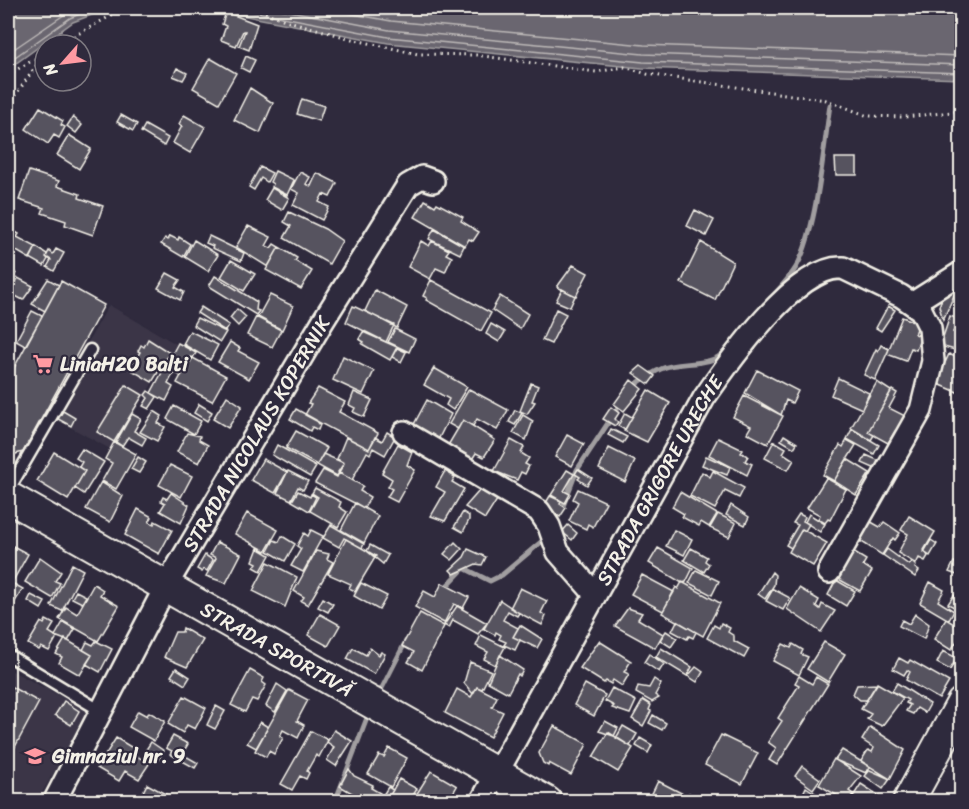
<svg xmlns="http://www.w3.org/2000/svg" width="969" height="809" viewBox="0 0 969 809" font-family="Sriracha,sans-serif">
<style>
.built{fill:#3b3647}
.water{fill:#6a6670;stroke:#a19ea0;stroke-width:1.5}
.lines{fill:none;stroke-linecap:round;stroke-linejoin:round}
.shore{stroke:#bdb9b8;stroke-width:1.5}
.stream{stroke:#a19ea0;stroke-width:5}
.building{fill:#56525f;stroke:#f4f1e8;stroke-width:1.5}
.lane-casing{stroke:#f4f1e8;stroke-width:15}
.street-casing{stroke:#f4f1e8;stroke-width:26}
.secondary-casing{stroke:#f4f1e8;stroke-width:34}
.path{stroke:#f4f1e8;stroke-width:3;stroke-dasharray:1.5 4.5;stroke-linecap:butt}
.lane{stroke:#2f2a3d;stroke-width:10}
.street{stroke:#2f2a3d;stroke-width:21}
.secondary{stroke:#2f2a3d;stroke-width:30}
.labels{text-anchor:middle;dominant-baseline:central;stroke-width:4.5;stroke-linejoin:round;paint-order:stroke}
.poi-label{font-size:20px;font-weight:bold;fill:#f4f1e8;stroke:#2f2a3d;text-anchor:start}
.street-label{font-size:20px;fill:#f4f1e8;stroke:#2f2a3d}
</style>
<rect width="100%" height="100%" fill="#2f2a3d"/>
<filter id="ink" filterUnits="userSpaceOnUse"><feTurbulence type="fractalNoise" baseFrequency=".0167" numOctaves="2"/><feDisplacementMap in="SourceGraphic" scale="12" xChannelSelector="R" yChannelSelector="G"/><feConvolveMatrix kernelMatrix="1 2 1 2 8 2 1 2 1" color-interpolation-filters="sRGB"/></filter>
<g filter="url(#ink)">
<path class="built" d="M109 305 176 344 112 450 59 421 50 409Z
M8 669 89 711 37 801H8Z"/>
<path class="water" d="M8 8H110L73 22 8 69Z
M203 8H961V79L642 68 388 43Z"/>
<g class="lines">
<path class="shore" d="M235 8 388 37 643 62 962 73
M274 8 389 30 643 54 962 65
M320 8 391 21 644 45 962 56
M8 53 74 8
M8 62 70 18 94 8"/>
<path class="stream" d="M738 335C755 313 777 294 793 272 816 241 824 145 830 105
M632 387C641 381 651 373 661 369 679 360 712 368 725 351
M561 511 577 470 622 402
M443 590 464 568 490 581 502 575 547 537
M381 690 406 641
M335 802 367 718"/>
</g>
<path class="building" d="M226 12 257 24 249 50 239 46 245 31H243L236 46 221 40 226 26 222 24Z
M246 56 255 60 249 72 241 68Z
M210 58 236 73 219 103 193 88Z
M177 68 187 73 183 80 173 76Z
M250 88 273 103 260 133 234 120Z
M302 99 324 106 319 121 297 114Z
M40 107 63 121 61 125 65 127 59 138 54 135 48 144 26 129Z
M121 115 137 124 133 131 117 122Z
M184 115 205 127 190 153 173 143 182 126 179 124Z
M73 117 82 125 76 133 67 126Z
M145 125 168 138 164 146 141 132Z
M69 135 91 149 79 169 57 155Z
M835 158H857V175H836Z
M260 167 272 173 267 182 261 178 254 190 249 187Z
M29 171 59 181 57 186 80 194 79 198 103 206 93 235 65 225 66 221 42 213 44 208 19 200Z
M275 171 294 180 287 195 272 187 273 184 270 182Z
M300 172 310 177 306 184 311 186 317 173 337 183 330 197 323 194 319 202 329 207 322 220 293 205 299 193 291 189Z
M272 188 289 198 282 210 265 200Z
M425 200 435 206 437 203 463 217 461 221 479 232 473 241 469 239 465 246 415 217Z
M695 210 714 220 706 236 687 226Z
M289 212 325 229 342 241 329 264 284 238 291 226 284 222Z
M248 226 271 237 266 246 271 248 274 244 279 247 268 267 236 247Z
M434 229 464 246 460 254 429 239Z
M12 230 19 234 17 237 36 247 30 259 8 246V231L10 233Z
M170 236 178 240 179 237 190 244 183 257 161 244 165 238 168 240Z
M209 236 244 253 241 261 212 248 213 246 206 243Z
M194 240 218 255 208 271 185 257Z
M421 241 429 246 432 241 449 250 446 254 452 257 445 272 436 268 430 279 408 267Z
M701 242 733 262 715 300 681 283Z
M36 247 47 254 46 257 48 259 44 266 30 258Z
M279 247 297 258 295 261 312 271 301 289 266 270Z
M56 249 64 253 54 271 47 267 51 260 46 257 49 251 53 254Z
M231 260 255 274 244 291 221 277Z
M573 265 588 273 576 296 557 287Z
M8 268 16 273 12 280 16 282 18 278 33 286 23 300 8 292Z
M167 273 180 280 175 287 184 292 180 300 158 288Z
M215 276 257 302 256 310 259 311 256 315 209 286Z
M48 279 59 285 45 311 32 304Z
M431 280 491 313 481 331 426 300 427 298 423 296Z
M61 281 104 305 23 452 12 455 8 452V379Z
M960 282 943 320 939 306 947 287Z
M562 289 575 296 570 307 556 301Z
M375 290 407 307 397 328 365 311Z
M270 295 293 306 282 330 258 317Z
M500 296 528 314 520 329 492 310Z
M353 306 394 325 386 342 346 322Z
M888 306 895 310 881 331 876 328Z
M201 307 229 325 225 331 197 313Z
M237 309 246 317 238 326 230 318Z
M556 309 566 314 551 344 542 340Z
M32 311 42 316 25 346 16 341Z
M950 316 961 320 953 332 962 334 959 351 940 346Z
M256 317 281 330 272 347 247 335Z
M902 317 919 323 915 334 921 336 916 350 911 348 906 361 887 354Z
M197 318 226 332 220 342 193 325Z
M491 324 505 332 499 342 486 334Z
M395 329 415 339 409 352 388 342Z
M190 331 218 345 210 360 183 344Z
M363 332 397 347 390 360 362 344 364 342 359 339Z
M148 339 170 353 152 382 130 369 140 352 138 351 141 345 144 347Z
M230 342 240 348 238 351 259 362 249 379 218 362Z
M178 343 196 353 181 376 174 372 168 384 173 387 166 401 151 393Z
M881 345 889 349 875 380 864 375 876 349 878 351Z
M397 348 406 352 401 362 392 357Z
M949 354 962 360V394L936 383Z
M343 356 374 371 363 394 333 380Z
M191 357 226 376 212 401 177 383Z
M641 366 655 376 649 384 633 373Z
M434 368 467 387 453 410 446 405 449 399 424 385Z
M757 370 798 391 792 403 786 400 781 415 745 393Z
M838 378 869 393 862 409 831 395Z
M631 380 642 389 624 411 614 404Z
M877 382 891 391 868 432 874 435 871 440 851 428Z
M531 383 538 386 532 401 535 402 527 414 520 411Z
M126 385 143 395 114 442 97 432Z
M318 388 345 402 339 412 378 433 369 449 305 415 311 404 308 403Z
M469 389 508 410 497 430 477 419 473 426 463 420 458 429 449 424Z
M648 390 670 403 647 442 624 431Z
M892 390 897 393 889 408 907 417 898 433 895 431 888 443 868 432Z
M148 391 157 397 149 409 143 406 148 398 145 395Z
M354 392 372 400 364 417 353 412 355 408 349 405Z
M227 396 242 406 228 428 213 419Z
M744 396 783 416 768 444 747 433 751 426 733 417Z
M427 400 451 414 437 442 412 428Z
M199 404 212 412 207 421 194 413Z
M174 406 201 421 194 434 167 419Z
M611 407 619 413 615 419 618 422 615 426 603 419Z
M296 409 316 420 320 425 318 430 312 427 310 431 290 419Z
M515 410 522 413 515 425 509 422Z
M63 411 75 418 71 426 58 419Z
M154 411 162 416 158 423 165 427 157 441 140 432Z
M625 413 632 417 625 430 618 426Z
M132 414 141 419 134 431 146 438 142 445 128 437 122 446 116 442Z
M523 415 533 421 526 440 513 433Z
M463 420 495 440 484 457 476 453 471 461 447 447Z
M611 429 627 437 623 443 608 435Z
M852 429 879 445 874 454 847 439Z
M296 431 327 448 317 465 286 448Z
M387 432 395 437 385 455 373 448 370 454 367 452 352 480 338 472 344 463 337 459 346 437 369 449 375 437 382 441Z
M187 433 200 436 199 440 208 445 199 463 177 452Z
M567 435 584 444 572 466 555 457Z
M784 435 797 443 794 448 781 440Z
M718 438 743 450 741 453 748 456 745 461 752 464 747 475 709 455Z
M511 440 524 447 521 453 529 458 525 464 529 466 525 474 521 472 517 480 494 471Z
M847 440 856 445 834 481 823 475 840 445 843 447Z
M774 441 786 448 783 453 794 460 788 470 765 458Z
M114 442 136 454 116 489 102 481 112 463 105 459Z
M398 444 412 452 407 465 415 470 397 502 387 497 392 489 388 487 392 479 382 473Z
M277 445 316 467 310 477 272 455Z
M609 448 635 461 625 482 599 469Z
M82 449 104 462 84 494 75 488 85 471 79 467 82 462 76 458Z
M54 452 85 471 68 500 37 481Z
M323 454 344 463 337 476 317 465Z
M866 455 882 462 878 470 862 463Z
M706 456 730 467 727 475 702 465Z
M138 457 146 462 139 473 131 469Z
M263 459 287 472 275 493 251 480Z
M847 459 870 473 856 495 834 481Z
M170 465 192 476 181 497 159 485Z
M578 469 592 478 587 485 578 479 580 477 575 474Z
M323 470 337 477 339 473 363 486 360 491 370 497 364 508 315 483Z
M567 470 574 474 564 491 570 494 565 503 551 495Z
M288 471 308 481 303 490 298 487 291 500 277 493Z
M445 471 455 477 452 482 464 489 445 521 431 516 445 492 436 487Z
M713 471 744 488 739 498 725 491 715 509 690 496 702 472 710 477Z
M826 478 846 489 830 520 828 519 825 523 818 519 820 515 807 508Z
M101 482 123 496 110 522 86 509Z
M315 488 341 502 339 507 347 512 338 527 310 511 318 497 312 493Z
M578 489 606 502 593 527 588 524 586 529 569 521 578 502 573 499Z
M480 490 499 497 485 519 465 507Z
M298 491 310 497 311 494 316 497 309 511 292 501Z
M680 492 717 514 709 527 701 522 699 526 682 517 684 514 672 507Z
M171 493 189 505 181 523 160 511 165 503 161 501 163 497 167 499Z
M550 496 561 501 560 504 566 508 560 517 544 506Z
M355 503 378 516 364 543 341 530Z
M731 505 749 517 745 525 726 515Z
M138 509 152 517 149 522 154 524 155 521 172 530 159 554 125 535Z
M463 512 469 516V520L463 532 454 527Z
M247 513 278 530 266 551 235 534Z
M718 514 736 523 729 537 710 528Z
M799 514 805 517 803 521 809 524 805 531 802 529 791 548 786 545 798 525 793 523Z
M809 514 825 524 820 532 805 522Z
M909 516 935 532 924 550 928 556 925 561 919 558 916 564 898 553 908 534 901 530Z
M866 519 880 527 884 522 900 533 895 540 893 538 882 555 854 537Z
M331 525 364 544 362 548 344 538 339 547 323 538Z
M568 525 577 533 572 540 562 532Z
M802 529 827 543 813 566 789 552Z
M311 530 323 536 303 572 291 566 301 549 297 546 304 533 308 536Z
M674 530 692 539 684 555 666 546Z
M282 536 295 544 285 561 268 551 274 540 279 542Z
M346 539 376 556 355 591 349 588 351 584 328 574Z
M931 540 937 544 930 556 924 552Z
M217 542 241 554 226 583 206 576 216 558 210 555Z
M455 542 462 549 452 560 444 554Z
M370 545 388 555 383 564 367 551Z
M13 546 28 554 9 588 8 556Z
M258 548 270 555 261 571 254 567 257 563 253 561Z
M658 548 693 568 686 582 682 583 649 563Z
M691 548 707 557 705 561 709 564 704 572 684 560Z
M468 549 486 557 482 565 476 564 454 574 450 570 464 557Z
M848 549 866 560 863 565 872 571 860 591 833 576Z
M887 549 909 565 912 562 916 566 915 568 919 571 915 577 883 555Z
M316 551 329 554 327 559 333 562 308 605 301 601 304 597 294 591Z
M205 555 213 560 207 571 204 569 202 572 197 569Z
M40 557 61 572 55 581 60 583 52 598 25 582Z
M962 558V577L949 572 954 562 959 564Z
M268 562 297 577 285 607 253 591Z
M72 564 83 570 62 611 51 606Z
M696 570 719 581 712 595 689 583Z
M772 572 775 575 774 585 765 599 758 594Z
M642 575 674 592 663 611 631 594Z
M836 580 855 591 846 606 828 595Z
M682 582 720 603 703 636 662 613 676 587 678 589Z
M930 582 944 590 938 601 954 611 949 620 920 603Z
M12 583 23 589 9 611 8 591Z
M361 583 387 596 379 610 354 596Z
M442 583 469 597 463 608 454 604 444 623 415 607 424 591 435 597Z
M94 584 103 590 100 595 119 606 98 641 59 619 66 607 77 614Z
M520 588 547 601 541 613 546 616 542 625 510 608Z
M799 588 819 600 816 606 820 609 822 604 835 611 821 632 787 609Z
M773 589 790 598 783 610 766 601Z
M76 591 86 596 82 603 72 598Z
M962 593V611L948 604 954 595 959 598Z
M31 595 45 602 41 609 28 601Z
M323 598 333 604 328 612 318 607Z
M500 600 519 613 517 616 508 611 503 620 518 628 513 637 520 640 515 650 504 645 506 642 499 639 501 635 496 632 495 635 484 629Z
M457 606 487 623 478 634 453 620 449 628 444 625Z
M628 608 642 613 638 619 663 634 655 648 615 626Z
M420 613 444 626 422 670 408 662 414 652 402 646Z
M320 614 340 625 328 646 308 635Z
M915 614 929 624 924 639 899 626 902 620 909 624Z
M946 619 962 629V644L957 641 951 650 934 639Z
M46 620 54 624 49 632 57 637 49 651 41 647 39 650 28 644 41 622 44 624Z
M677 621 696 632 693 638 689 636 687 639 672 631Z
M63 622 75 629 68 641 55 636Z
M721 623 730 628 728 632 734 636V641L749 649 744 658 707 638 714 625 719 628Z
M520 625 542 639 537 648 513 637Z
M183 628 203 640 187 667 164 657 175 632H182Z
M666 631 677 638 671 647 660 640Z
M481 635 505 647 495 665 484 659 488 652 476 646Z
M65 639 92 655 80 675 59 663 62 657 56 654Z
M96 641 112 649 100 672 86 664 92 655 83 650 87 642 93 645Z
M599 641 631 661 624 672 629 674 622 686 613 680 611 684 606 681 604 683 580 668Z
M824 642 845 654 828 682 807 669Z
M783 644 791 648 793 644 803 650 801 654 808 657 799 675 773 661Z
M353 648 366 655 370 648 379 655 381 652 385 654 374 674 347 659Z
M661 648 692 667 687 676 656 657Z
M943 651 957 658 950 670 937 663Z
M649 654 664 664 659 672 644 662Z
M500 655 523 670 520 676 518 674 508 693 488 682Z
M899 658 908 663 910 660 949 682 939 699 906 680 910 672 907 670 904 675 893 669Z
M470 662 491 671 482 689 477 687 473 694 464 683Z
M696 667 703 672 697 682 688 676Z
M176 668 190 677 185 685 171 676Z
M250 670 264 678 262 682 266 685 257 701 252 699 245 712 231 705Z
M799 676 812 684 816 677 828 684 777 765 769 760 776 748 768 742 782 721 778 718 799 685 795 683Z
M654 679 661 684 655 695 659 698 652 702 636 693 638 686 649 688Z
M877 683 903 698 882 726 867 719 871 714 861 709Z
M897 683 930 704 925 713 917 708 913 714 906 711 910 705 906 703 908 700 892 691Z
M277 684 287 691 275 712 266 706Z
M585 684 605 695 594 716 574 705Z
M877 684 867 700H860L853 694 857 685Z
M8 685 39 702 8 760Z
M477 687 497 697 492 707 503 712 490 737 445 713 457 689 471 697Z
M612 688 636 701 630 714 612 708 614 706 605 701Z
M289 690 308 700 297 721 304 725 298 738 283 730 280 736 283 738 274 754 269 751 266 757 255 751Z
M184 696 206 708 195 729 187 725 183 733 168 724Z
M643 700 651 705 649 710 651 711 643 726 632 719Z
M64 701 79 711 71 725 55 715Z
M216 706 225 711 215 729 207 725Z
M138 711 147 716 149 712 165 721 154 741 129 727Z
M653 715 666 723 662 730 649 723Z
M605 721 618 728 614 736 599 731Z
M260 722 268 727 256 748 247 743Z
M554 726 587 744 571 775 549 763 548 766 543 763 539 753Z
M623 726 637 734 630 746 616 738Z
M870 727 905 750 890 779 861 761 868 750 872 752 874 748 862 740Z
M334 730 352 741 336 766 327 760 334 747 327 742Z
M311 731 328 740 319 757 316 755 307 771 309 773 306 779 300 776 292 790 281 784Z
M608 732 633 748 618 772 593 757Z
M721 735 758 753 742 784 705 765Z
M173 736 188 744 182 754 198 763 195 768 170 754 172 751 166 748Z
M116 738 136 750 134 754 149 764 139 779 125 771 119 781 97 768Z
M640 738 652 745 648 753 636 746Z
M151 742 164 751 158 760 145 751Z
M389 748 407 758 391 787 368 774 379 755 384 757Z
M842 750 870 767 866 773 835 760Z
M834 759 861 776 849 791 853 794 848 802 819 785Z
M802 766 820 779 813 789 795 776Z
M349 769 354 776 373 785 371 788 380 793 378 798 383 802H367L340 786Z
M870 770 890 779 883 789 865 776Z
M431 771 457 786 448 802H427L416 795Z
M399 779 417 789 409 802H400L390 795Z
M658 781 687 796 689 793 704 802H648Z
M147 784 171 797 173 802H152L141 796Z
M861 784 881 797 877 802H857L852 798Z
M388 787 393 790 390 795 396 799 394 802 380 800Z
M806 787 818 795 814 802 800 800Z"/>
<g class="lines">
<g class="lane-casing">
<path id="lane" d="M8 491 90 350
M8 655 101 711"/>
</g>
<g class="street-casing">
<g id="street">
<path d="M913 303 962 272"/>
<path d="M404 432 539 511 549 526 558 552 594 593"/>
<path id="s1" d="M54 802 166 586 323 321 408 185 422 177 433 181"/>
<path id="s2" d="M481 802 704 398C728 363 797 264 843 268L901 296 921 310 930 328 933 361 921 410 829 572"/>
</g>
</g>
<g class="secondary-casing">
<g id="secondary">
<path id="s3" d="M8 497 547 802"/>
<path d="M908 802 962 703"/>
</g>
</g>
<path class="path" d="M254 8 285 20 355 40 418 54 476 55 596 72 624 67 647 74 826 100 868 116 904 117 962 111
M58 45 125 8
M8 75 43 54
M8 106 45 53"/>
<use href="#lane" class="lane"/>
<use href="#street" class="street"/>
<use href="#secondary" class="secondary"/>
</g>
</g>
<defs>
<g id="supermarket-bare" transform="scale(1.62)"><path d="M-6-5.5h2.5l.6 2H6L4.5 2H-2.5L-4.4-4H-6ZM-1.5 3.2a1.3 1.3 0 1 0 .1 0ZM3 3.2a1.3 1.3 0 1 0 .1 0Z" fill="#ff9aa2" stroke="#2f2a3d" stroke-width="2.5" paint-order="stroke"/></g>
<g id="school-bare" transform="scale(1.62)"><path d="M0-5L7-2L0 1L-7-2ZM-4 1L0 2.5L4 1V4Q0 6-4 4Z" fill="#ff9aa2" stroke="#2f2a3d" stroke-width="2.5" paint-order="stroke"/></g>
</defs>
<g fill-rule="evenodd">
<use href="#supermarket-bare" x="43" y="364"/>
<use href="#school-bare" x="35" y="756"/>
</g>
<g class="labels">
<g class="poi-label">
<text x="60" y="364">LiniaH2O Balti</text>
<text x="52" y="756">Gimnaziul nr. 9</text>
</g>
<g class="street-label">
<text stroke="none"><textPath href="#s1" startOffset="420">STRADA NICOLAUS KOPERNIK</textPath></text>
<text stroke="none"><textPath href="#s2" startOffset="368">STRADA GRIGORE URECHE</textPath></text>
<text stroke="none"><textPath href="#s3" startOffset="309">STRADA SPORTIVĂ</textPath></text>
</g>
</g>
<rect width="969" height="809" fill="none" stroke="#2f2a3d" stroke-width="30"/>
<rect x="15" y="15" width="939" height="779" fill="none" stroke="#f4f1e8" stroke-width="2" filter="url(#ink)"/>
<g transform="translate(63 63) rotate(242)"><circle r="28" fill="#2f2a3d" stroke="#7e7a81" stroke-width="1.5"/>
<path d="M0-4.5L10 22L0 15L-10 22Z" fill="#ff9aa2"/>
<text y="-9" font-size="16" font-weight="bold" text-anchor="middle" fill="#f4f1e8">N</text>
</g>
</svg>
